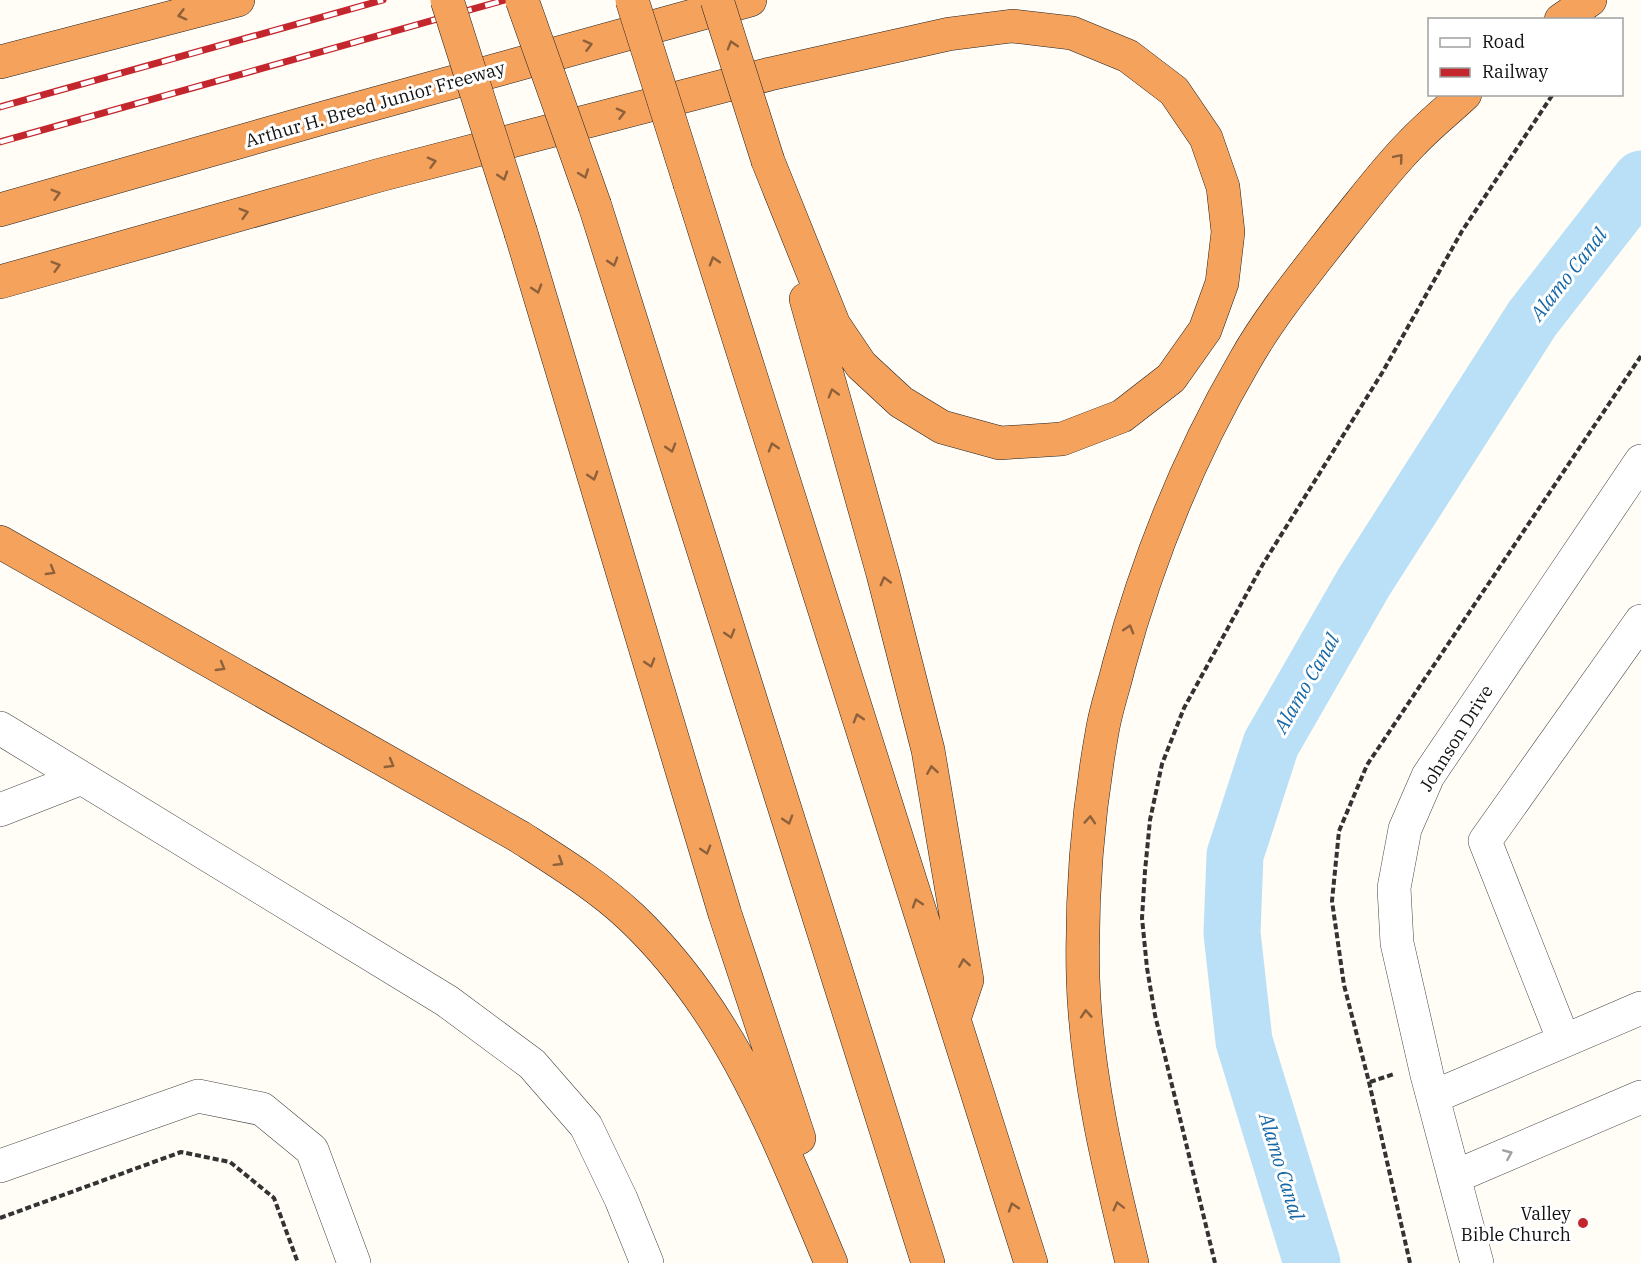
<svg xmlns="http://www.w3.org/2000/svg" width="1641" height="1263" viewBox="0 0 1641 1263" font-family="'IBM Plex Serif',serif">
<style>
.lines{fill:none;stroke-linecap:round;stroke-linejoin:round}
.river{stroke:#b9e0f7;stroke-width:57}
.minor-casing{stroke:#444;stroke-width:34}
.highway-casing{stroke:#222;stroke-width:34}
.path{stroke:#333;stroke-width:4;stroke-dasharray:6 3;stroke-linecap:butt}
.minor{stroke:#fff;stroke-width:33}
.highway{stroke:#f5a25d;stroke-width:33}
.rail-casing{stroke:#c4262e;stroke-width:7}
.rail{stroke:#fff;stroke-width:4.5;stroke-dasharray:14;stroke-linecap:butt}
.highway-bridge-casing{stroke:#222;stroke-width:34;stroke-linecap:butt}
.highway-bridge{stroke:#f5a25d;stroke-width:33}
.oneway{stroke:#8e613b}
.oneway2{stroke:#a0a0a0}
.poi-dot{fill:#c4262e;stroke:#fff;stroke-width:2}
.labels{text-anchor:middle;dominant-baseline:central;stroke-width:6;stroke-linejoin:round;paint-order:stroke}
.street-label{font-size:18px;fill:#111;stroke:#fff}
.poi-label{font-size:18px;fill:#111;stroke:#fff;text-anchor:end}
.water-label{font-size:20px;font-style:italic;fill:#1768a6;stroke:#fff}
</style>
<rect width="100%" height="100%" fill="#fffdf5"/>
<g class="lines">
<path class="river" d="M1312 1263 1244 1041 1232 933 1235 855 1271 744 1364 582 1532 319 1641 179"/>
<g class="minor-casing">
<path id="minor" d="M0 728 447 1001 532 1064 586 1126 621 1199 647 1263
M0 810 82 778
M1564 1041 1485 841 1641 621
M1433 1097 1641 1008
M0 1166 198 1096 262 1109 312 1150 354 1263
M1454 1177 1641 1097
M1477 1263 1427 1075 1397 943 1394 888 1405 829 1428 776 1641 461"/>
</g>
<g class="highway-casing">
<path id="highway" d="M1561 20 1590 0
M0 62 238 0
M690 184 1031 1263
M595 206 928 1263
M0 210 323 118 750 0
M521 233 725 914 799 1138
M0 282 380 175 770 74 949 34 1012 26 1072 33 1128 56 1174 91 1206 138 1223 187 1228 232 1222 283 1205 330 1171 378 1122 416 1062 439 1000 443 942 427 901 402 861 365 834 325 768 161
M806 299 883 574 928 750 967 980 954 1019
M0 542 520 837C559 862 598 886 631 917 732 1013 778 1138 831 1263
M1132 1263C1109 1169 1086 1075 1083 978 1081 894 1088 809 1103 727 1107 706 1114 686 1119 665 1148 558 1188 458 1244 362 1271 314 1308 270 1342 226 1365 198 1387 168 1413 142 1429 125 1448 110 1465 94"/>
</g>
<path class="path" d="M1370 1082 1394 1074
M0 1218 181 1152 230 1162 274 1198 298 1263
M1215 1263 1155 1015 1147 968 1142 918 1145 871 1150 820 1162 764 1184 708 1263 564 1382 373 1462 231 1553 94
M1410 1263 1369 1082 1344 985 1332 901 1339 831 1367 765 1641 356"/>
<use href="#minor" class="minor"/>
<use href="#highway" class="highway"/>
<g class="rail-casing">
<path id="rail" d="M0 107 383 0
M0 142 505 0"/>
</g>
<use href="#rail" class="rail"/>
<g class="highway-bridge-casing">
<path id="highway-bridge" d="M447 0 521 233
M522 0 595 206
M632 0 690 184
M717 0 768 161"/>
</g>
<use href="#highway-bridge" class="highway-bridge"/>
</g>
<defs><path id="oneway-chevron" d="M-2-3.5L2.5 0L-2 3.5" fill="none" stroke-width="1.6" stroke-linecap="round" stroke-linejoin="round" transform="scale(1.5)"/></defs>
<g class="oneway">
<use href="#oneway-chevron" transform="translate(182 15) rotate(165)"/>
<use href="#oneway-chevron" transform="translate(588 45) rotate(-15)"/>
<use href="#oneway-chevron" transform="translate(732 45) rotate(-107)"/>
<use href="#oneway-chevron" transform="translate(621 113) rotate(-15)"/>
<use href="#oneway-chevron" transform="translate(1399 158) rotate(-50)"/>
<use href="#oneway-chevron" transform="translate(432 162) rotate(-15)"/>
<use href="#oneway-chevron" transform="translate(584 174) rotate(70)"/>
<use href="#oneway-chevron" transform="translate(503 176) rotate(72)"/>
<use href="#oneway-chevron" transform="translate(56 194) rotate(-16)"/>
<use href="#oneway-chevron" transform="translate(244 213) rotate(-16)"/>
<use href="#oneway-chevron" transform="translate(714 261) rotate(-107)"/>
<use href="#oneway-chevron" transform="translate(613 262) rotate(73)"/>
<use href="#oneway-chevron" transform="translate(56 266) rotate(-16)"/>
<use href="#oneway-chevron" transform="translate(537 289) rotate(73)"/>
<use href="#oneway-chevron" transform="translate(833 393) rotate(-106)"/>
<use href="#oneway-chevron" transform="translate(773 447) rotate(-107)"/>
<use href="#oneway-chevron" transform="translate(671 448) rotate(73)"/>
<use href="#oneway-chevron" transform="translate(593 476) rotate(73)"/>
<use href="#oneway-chevron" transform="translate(51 571) rotate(30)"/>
<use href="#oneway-chevron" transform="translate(885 581) rotate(-105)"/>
<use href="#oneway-chevron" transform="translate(1129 629) rotate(-73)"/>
<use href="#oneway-chevron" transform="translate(730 634) rotate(73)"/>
<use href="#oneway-chevron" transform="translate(650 663) rotate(73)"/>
<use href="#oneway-chevron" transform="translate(221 667) rotate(30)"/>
<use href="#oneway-chevron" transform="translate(858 718) rotate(-107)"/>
<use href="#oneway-chevron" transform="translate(390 764) rotate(30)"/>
<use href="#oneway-chevron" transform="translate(932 770) rotate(-99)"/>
<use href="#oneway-chevron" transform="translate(788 820) rotate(73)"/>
<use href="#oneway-chevron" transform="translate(1090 820) rotate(-86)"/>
<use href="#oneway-chevron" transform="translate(706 850) rotate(73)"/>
<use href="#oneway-chevron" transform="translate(559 862) rotate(32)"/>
<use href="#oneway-chevron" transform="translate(917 903) rotate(-108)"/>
<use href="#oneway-chevron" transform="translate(964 963) rotate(-99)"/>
<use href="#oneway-chevron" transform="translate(1086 1014) rotate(-94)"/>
<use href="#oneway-chevron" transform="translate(1118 1206) rotate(-104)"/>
<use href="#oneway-chevron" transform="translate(1013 1207) rotate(-108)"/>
</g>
<use class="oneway2" href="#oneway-chevron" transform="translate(1508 1154) rotate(-23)"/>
<circle class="poi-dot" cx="1583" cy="1223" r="6"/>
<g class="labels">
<g class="street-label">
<text transform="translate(375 104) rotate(-16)">Arthur H. Breed Junior Freeway</text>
<text transform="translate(1456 738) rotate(-58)">Johnson Drive</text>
</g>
<g class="poi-label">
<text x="1571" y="1213">Valley<tspan x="1571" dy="21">Bible Church</tspan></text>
</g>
<g class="water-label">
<text transform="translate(1568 274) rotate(-52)">Alamo Canal</text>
<text transform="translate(1306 683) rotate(-60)">Alamo Canal</text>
<text transform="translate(1282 1166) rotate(73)">Alamo Canal</text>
</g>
</g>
<rect x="1428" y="18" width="195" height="78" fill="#ffffff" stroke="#a0a0a0" stroke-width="1.5"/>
<rect x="1440" y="38" width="30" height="9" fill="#ffffff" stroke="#a0a0a0" stroke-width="1.5"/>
<text x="1482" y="48" font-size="18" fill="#111111">Road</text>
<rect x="1440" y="68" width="30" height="9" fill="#c4262e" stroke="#a0a0a0" stroke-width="1.5"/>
<text x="1482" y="78" font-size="18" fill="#111111">Railway</text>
</svg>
